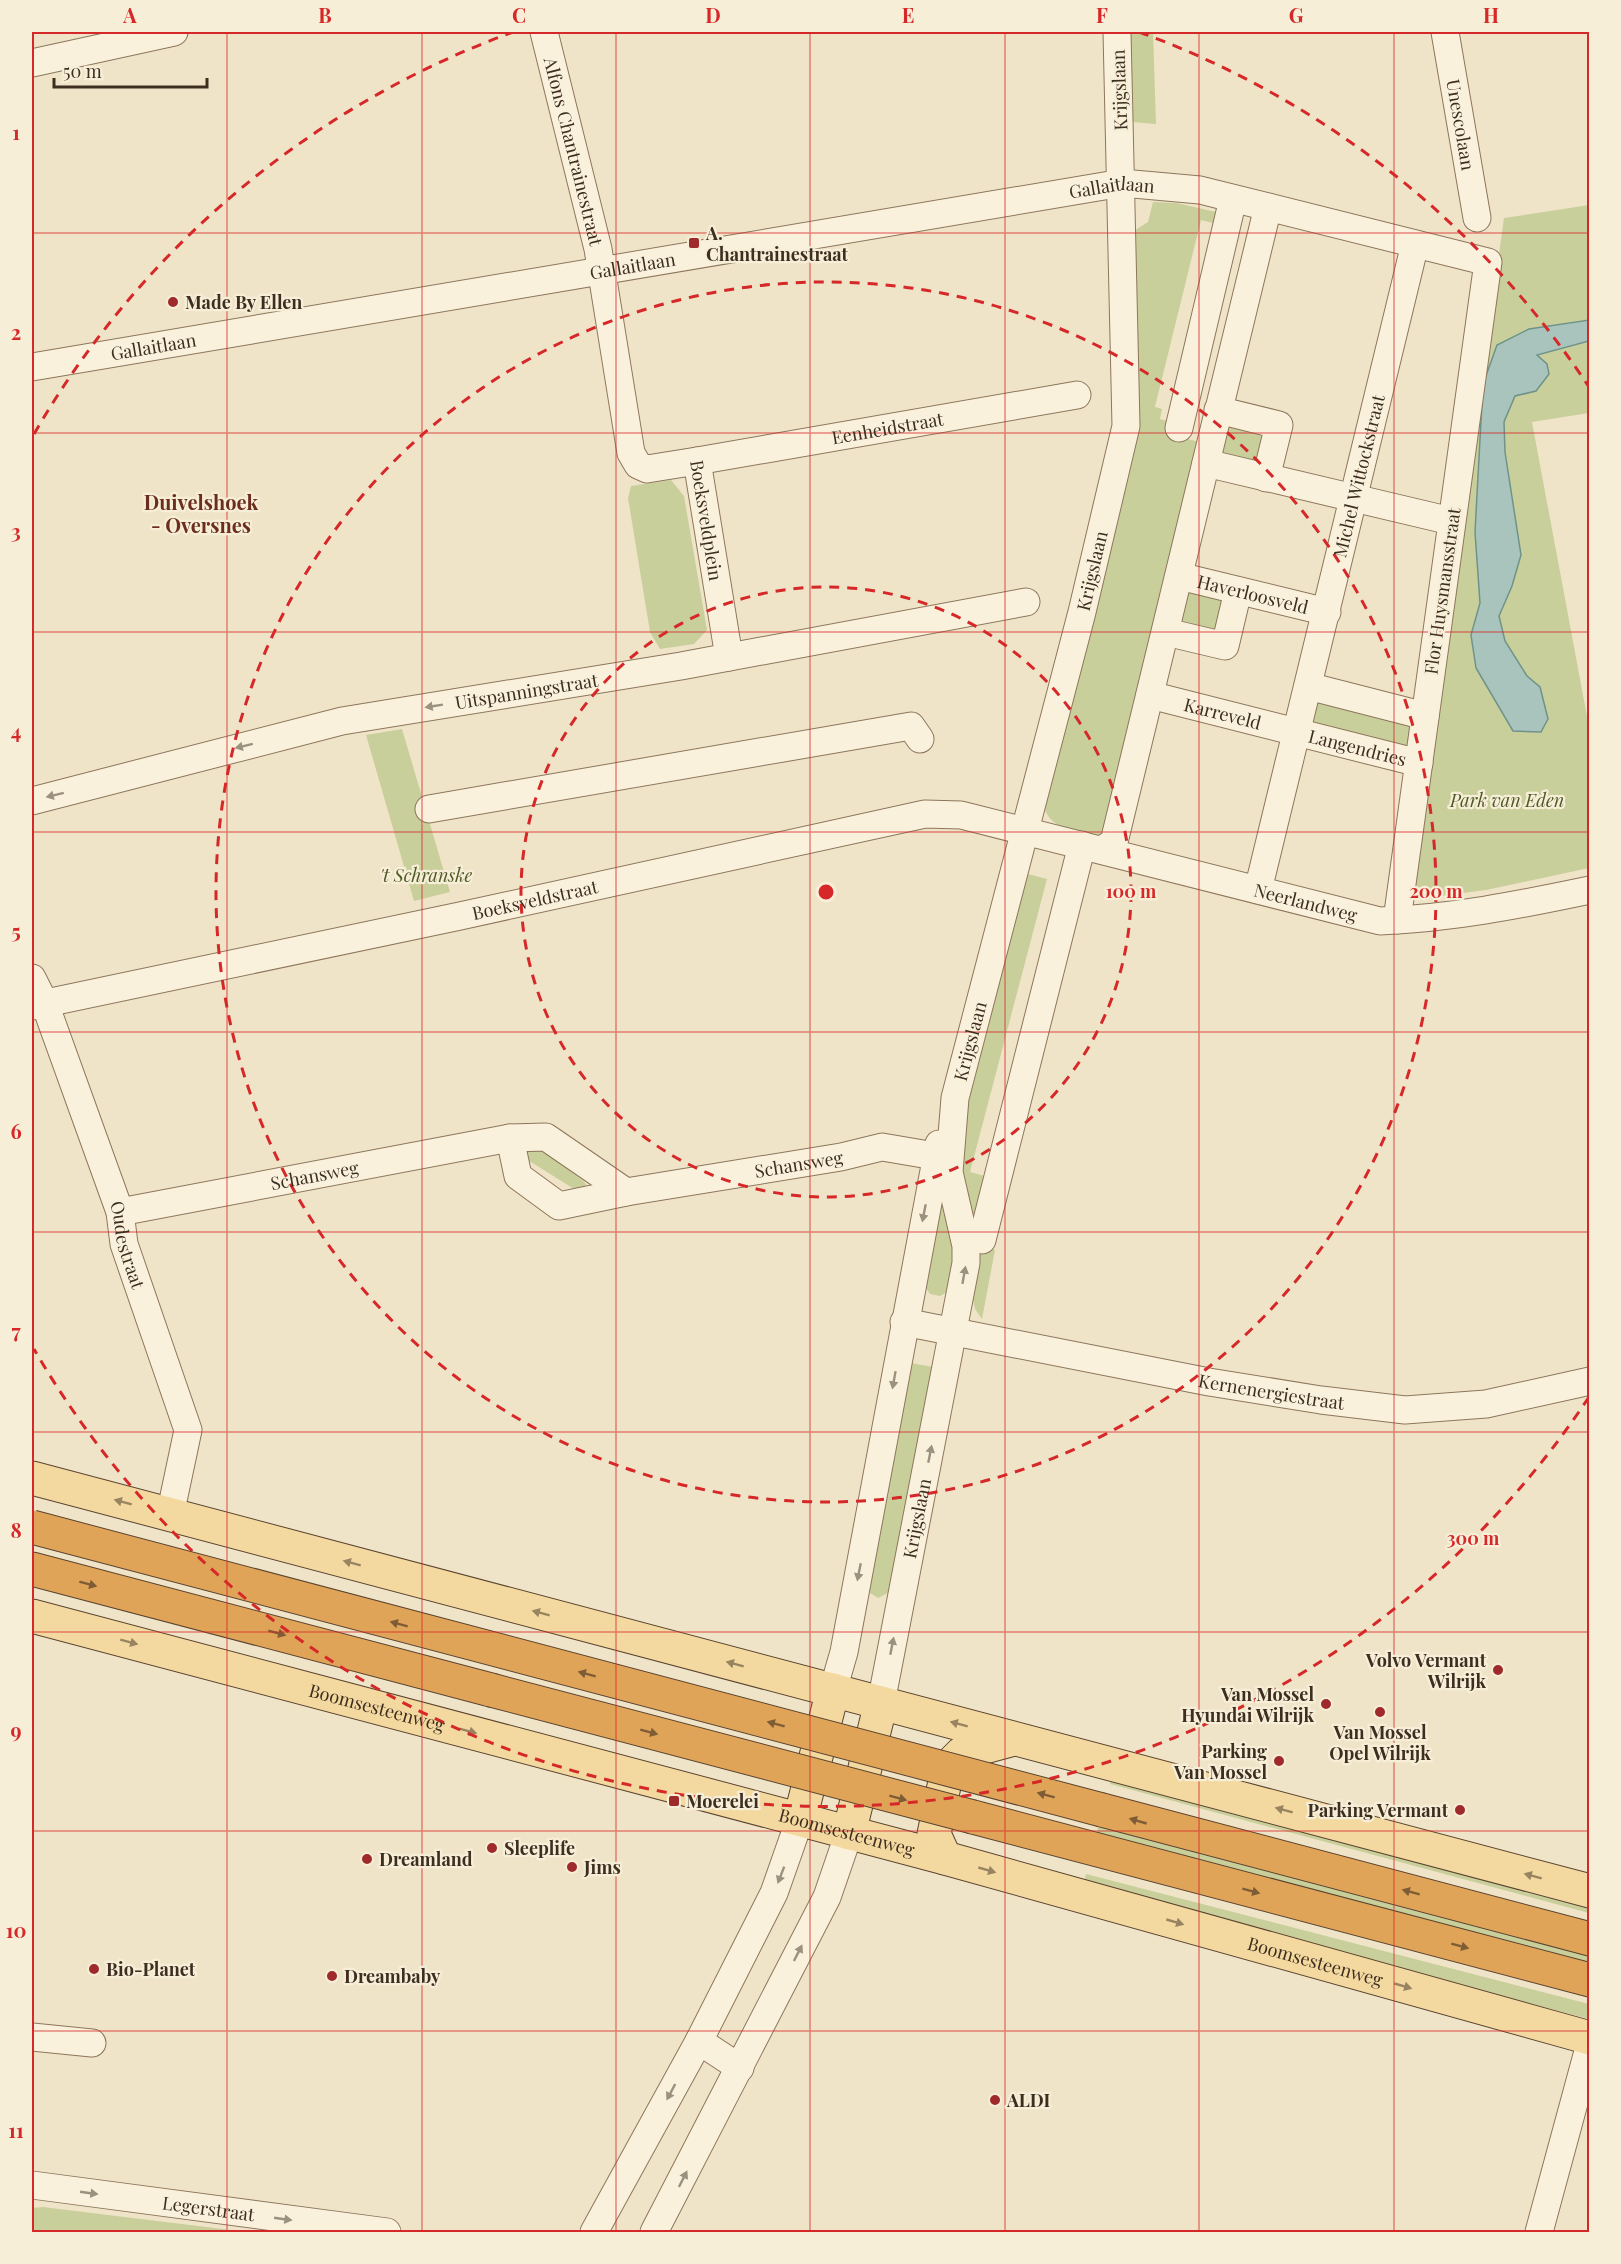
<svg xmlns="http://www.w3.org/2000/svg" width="1621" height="2264" viewBox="0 0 1621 2264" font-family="'Playfair Display',serif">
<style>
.green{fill:#c9cf9b}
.water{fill:#a9c4bc;stroke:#6f938a;stroke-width:1.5}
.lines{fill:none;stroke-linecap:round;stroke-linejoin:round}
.minor-casing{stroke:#8d765c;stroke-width:29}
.major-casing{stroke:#5b4430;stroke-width:35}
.highway-casing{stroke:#5b4430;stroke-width:35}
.minor{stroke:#faf1dc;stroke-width:27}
.major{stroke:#f3d9a0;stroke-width:33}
.highway{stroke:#e0a458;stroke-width:33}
.highway-bridge-casing{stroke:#5b4430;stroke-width:35;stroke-linecap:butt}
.highway-bridge{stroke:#e0a458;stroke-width:33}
.oneway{fill:#9c907e}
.oneway2{fill:#988460}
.oneway3{fill:#7e5d36}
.grid{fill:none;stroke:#d62828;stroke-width:1.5;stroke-opacity:0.55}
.ring{fill:none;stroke:#d62828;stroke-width:3;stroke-dasharray:10 8}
.poi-dot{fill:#9e2a2b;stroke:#f7eed8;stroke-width:2}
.labels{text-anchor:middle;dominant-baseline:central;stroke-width:4.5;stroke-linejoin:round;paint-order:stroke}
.street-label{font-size:18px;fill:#3d2e20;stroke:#f7eed8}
.poi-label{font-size:18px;font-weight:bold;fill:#3d2e20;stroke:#f7eed8;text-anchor:start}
.park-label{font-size:18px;font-style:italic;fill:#4d5a26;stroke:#f7eed8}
.neighbourhood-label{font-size:20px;font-weight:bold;fill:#6b2e1e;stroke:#f7eed8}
.centre{fill:#d62828;stroke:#f7eed8;stroke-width:3}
.ring-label{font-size:18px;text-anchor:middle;font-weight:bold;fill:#d62828;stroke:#f7eed8;stroke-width:4.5;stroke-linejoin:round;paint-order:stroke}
.neatline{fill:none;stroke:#d62828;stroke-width:2}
.grid-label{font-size:20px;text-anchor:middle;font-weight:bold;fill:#d62828}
</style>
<rect width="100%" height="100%" fill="#f0e4c8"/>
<path class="green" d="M1129 32H1153L1156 124 1132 122Z
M1153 202 1177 203 1220 213 1217 224 1201 220 1155 407 1162 409 1160 419 1168 421 1165 433 1203 443 1106 839C1078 831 1046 832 1042 799L1138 428 1132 232 1148 222Z
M1589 205V413L1532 422 1589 727V868L1486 890 1410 900 1504 218Z
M1223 418 1271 430 1261 472 1212 460Z
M671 480 684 496 707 630 694 644 660 649 650 632 628 498 631 486Z
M1182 584 1230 595 1220 638 1172 626Z
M1318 698 1416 721 1409 753 1310 729Z
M402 729 450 892 414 901 366 735Z
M1028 874 1047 879 970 1172 985 1176 979 1246 995 1250 982 1319 975 1309 971 1291 956 1151Z
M524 1150H542L582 1180 586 1184 585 1188 572 1193 574 1189 531 1162H526Z
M935 1180 957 1238 947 1292 940 1296 930 1294 925 1287Z
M911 1363 933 1367 890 1592 878 1598 870 1593 867 1587Z
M1112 1775 1589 1902V1913L1110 1784Z
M1098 1826 1589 1955V1963L1097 1833Z
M1086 1874 1589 2004V2019L1084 1885Z
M43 2207 247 2232H32V2208Z"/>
<path class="water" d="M1589 320V341L1537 355 1547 364 1549 374 1536 391 1515 396 1504 422 1505 452 1521 555 1512 586 1499 616 1505 641 1527 676 1540 687 1548 719 1541 732 1513 731 1476 668 1471 635 1480 603 1475 532 1483 384 1497 345 1529 329Z"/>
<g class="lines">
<g class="minor-casing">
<g id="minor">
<path id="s1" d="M544 32 598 249 631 453 638 465 647 469 697 461 1077 395"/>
<path id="s2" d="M1445 32 1477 218"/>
<path d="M32 63 174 32"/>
<path id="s3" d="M32 367 1122 183 1200 190 1488 262 1397 920"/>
<path d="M1218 410 1279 425 1266 478"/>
<path d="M1179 428 1233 199"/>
<path id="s4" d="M697 461 729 657"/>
<path d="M1206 463 1451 521"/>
<path id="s5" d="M1179 576 1327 612"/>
<path d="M1166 632 1225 646 1238 591"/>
<path d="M1308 686 1425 716"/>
<path id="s6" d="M1150 695 1419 763"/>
<path id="s7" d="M32 801 342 721 681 666 1026 602"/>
<path d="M429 809 911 726 920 739"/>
<path d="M1102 850 1114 842 1268 207"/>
<path id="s8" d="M1258 890 1415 244"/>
<path id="s9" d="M32 978 45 1004 120 1212 124 1244 188 1430 170 1515"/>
<path id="s10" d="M32 1006 460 916 925 814 961 815 1380 921C1454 918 1518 905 1590 890"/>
<path d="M510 1138 518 1176 559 1206 626 1192"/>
<path id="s11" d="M120 1212 510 1138 546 1137 626 1192 841 1157 882 1147 935 1156"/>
<path d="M982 1240 1082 845"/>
<path id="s12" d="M904 1322 1209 1382 1321 1400 1405 1410 1486 1404 1590 1381"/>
<path d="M833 1690 844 1652 939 1144"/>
<path id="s13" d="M881 1703 966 1263V1246L949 1172 955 1098 1082 612 1126 426 1117 32"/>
<path d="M32 2037 92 2043"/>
<path d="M699 2041 740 2068"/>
<path id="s14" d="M32 2185 387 2232"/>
<path d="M594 2232 699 2041 774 1893 800 1819"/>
<path d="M654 2232 827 1897 849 1833"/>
<path d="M1539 2232 1590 2044"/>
</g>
</g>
<g class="major-casing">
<g id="major">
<path d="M32 1478 1590 1891"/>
<path id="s15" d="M32 1616 945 1858 1590 2038"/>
<path d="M800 1819 833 1690"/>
<path d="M849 1833 881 1703"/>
<path d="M945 1858 934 1834 948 1767 962 1753 1010 1740"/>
</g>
</g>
<g class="highway-casing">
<path id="highway" d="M32 1569 491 1690
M1102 1810 1590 1939
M973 1817 1590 1980"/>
</g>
<use href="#minor" class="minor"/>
<use href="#major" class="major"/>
<use href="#highway" class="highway"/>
<g class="highway-bridge-casing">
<path id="highway-bridge" d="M32 1527 1102 1810
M491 1690 973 1817"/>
</g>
<use href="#highway-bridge" class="highway-bridge"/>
</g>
<defs><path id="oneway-solid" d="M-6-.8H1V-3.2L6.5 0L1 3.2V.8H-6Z" transform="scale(1.5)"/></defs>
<g class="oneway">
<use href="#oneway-solid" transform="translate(434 706) rotate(171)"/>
<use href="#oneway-solid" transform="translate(244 746) rotate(166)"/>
<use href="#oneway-solid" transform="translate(55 795) rotate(166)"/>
<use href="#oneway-solid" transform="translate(924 1213) rotate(101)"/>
<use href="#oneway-solid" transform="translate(964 1275) rotate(-80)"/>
<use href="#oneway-solid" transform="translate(894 1380) rotate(100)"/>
<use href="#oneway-solid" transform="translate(930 1454) rotate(-79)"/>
<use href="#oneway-solid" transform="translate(859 1572) rotate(101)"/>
<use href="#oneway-solid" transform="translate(892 1646) rotate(-79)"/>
<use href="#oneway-solid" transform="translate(781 1875) rotate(111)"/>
<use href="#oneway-solid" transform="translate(798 1953) rotate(-63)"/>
<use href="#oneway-solid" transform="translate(671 2092) rotate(118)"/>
<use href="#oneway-solid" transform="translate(683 2179) rotate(-63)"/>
<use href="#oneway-solid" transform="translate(89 2193) rotate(8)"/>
<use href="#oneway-solid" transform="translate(283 2219) rotate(8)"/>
</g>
<g class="oneway2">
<use href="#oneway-solid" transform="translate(123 1502) rotate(-165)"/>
<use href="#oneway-solid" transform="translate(352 1563) rotate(-165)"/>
<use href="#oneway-solid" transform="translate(541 1613) rotate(-165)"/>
<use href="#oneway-solid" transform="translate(129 1642) rotate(15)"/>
<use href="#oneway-solid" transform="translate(735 1664) rotate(-165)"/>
<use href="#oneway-solid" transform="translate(959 1724) rotate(-165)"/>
<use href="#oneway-solid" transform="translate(468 1731) rotate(15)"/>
<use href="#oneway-solid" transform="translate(1284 1810) rotate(-165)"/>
<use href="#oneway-solid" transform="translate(987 1870) rotate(16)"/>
<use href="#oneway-solid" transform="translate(1533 1876) rotate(-165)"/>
<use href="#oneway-solid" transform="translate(1175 1922) rotate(16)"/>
<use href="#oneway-solid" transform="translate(1403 1986) rotate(16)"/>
</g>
<g class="oneway3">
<use href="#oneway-solid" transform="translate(88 1584) rotate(15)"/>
<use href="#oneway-solid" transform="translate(399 1624) rotate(-165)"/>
<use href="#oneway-solid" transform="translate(277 1633) rotate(15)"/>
<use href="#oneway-solid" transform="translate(587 1674) rotate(-165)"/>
<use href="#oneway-solid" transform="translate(776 1724) rotate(-165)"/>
<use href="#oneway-solid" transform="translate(649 1732) rotate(15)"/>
<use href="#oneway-solid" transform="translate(1046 1795) rotate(-165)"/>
<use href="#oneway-solid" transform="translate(898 1798) rotate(15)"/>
<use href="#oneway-solid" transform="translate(1138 1821) rotate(-164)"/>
<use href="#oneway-solid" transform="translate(1251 1891) rotate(15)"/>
<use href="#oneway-solid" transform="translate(1411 1892) rotate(-165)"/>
<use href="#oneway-solid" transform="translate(1460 1946) rotate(15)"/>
</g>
<path class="grid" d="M227 32V2232M422 32V2232M616 32V2232M810 32V2232M1005 32V2232M1199 32V2232M1394 32V2232M32 233H1590M32 433H1590M32 632H1590M32 832H1590M32 1032H1590M32 1232H1590M32 1432H1590M32 1632H1590M32 1831H1590M32 2031H1590"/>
<g class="ring">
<circle cx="826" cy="892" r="305"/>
<circle cx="826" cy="892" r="610"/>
<path d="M1589 1397A915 915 0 0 1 34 1349M34 434A915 915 0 0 1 513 32M1139 32A915 915 0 0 1 1589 387"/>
</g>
<g class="poi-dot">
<rect x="688" y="237" width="12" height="12" rx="3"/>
<circle cx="173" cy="302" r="6"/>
<circle cx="1498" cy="1670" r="6"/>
<circle cx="1326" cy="1704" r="6"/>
<circle cx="1380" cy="1712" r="6"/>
<circle cx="1279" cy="1761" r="6"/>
<rect x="668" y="1795" width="12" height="12" rx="3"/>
<circle cx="1460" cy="1810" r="6"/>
<circle cx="492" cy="1848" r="6"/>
<circle cx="367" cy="1859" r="6"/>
<circle cx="572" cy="1867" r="6"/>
<circle cx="94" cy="1969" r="6"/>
<circle cx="332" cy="1976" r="6"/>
<circle cx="995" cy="2100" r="6"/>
</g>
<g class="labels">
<g class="street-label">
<text transform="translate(1119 90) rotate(-92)">Krijgslaan</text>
<text stroke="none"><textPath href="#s2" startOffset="94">Unescolaan</textPath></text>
<text stroke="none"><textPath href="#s1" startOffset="123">Alfons Chantrainestraat</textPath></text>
<text stroke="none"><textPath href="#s3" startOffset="1095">Gallaitlaan</textPath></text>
<text stroke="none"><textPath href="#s3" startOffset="609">Gallaitlaan</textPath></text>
<text stroke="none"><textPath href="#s3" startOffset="123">Gallaitlaan</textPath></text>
<text stroke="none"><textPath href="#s1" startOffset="698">Eenheidstraat</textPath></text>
<text stroke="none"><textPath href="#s8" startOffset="426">Michel Wittockstraat</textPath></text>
<text stroke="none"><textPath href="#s4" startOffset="60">Boeksveldplein</textPath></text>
<text stroke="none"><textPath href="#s13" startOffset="1160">Krijgslaan</textPath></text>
<text transform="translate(1442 591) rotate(-82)">Flor Huysmansstraat</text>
<text stroke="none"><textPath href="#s5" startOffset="76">Haverloosveld</textPath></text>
<text stroke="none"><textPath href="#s7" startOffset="507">Uitspanningstraat</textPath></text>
<text stroke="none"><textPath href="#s6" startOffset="75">Karreveld</textPath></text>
<text stroke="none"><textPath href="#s6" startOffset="214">Langendries</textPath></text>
<text stroke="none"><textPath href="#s10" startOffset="514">Boeksveldstraat</textPath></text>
<text stroke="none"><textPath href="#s10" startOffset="1305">Neerlandweg</textPath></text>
<text stroke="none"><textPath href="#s13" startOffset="674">Krijgslaan</textPath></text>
<text stroke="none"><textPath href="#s11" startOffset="705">Schansweg</textPath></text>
<text stroke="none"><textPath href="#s11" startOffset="198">Schansweg</textPath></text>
<text stroke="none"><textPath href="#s9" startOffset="284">Oudestraat</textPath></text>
<text stroke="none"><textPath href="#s12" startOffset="374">Kernenergiestraat</textPath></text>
<text stroke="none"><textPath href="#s13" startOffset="188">Krijgslaan</textPath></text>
<text stroke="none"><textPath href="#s15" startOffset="357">Boomsesteenweg</textPath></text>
<text stroke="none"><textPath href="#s15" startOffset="843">Boomsesteenweg</textPath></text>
<text stroke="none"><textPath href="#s15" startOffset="1329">Boomsesteenweg</textPath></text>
<text stroke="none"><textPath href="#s14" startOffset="178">Legerstraat</textPath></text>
</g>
<g class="poi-label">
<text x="706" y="233">A.<tspan x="706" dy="21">Chantrainestraat</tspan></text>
<text x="185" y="302">Made By Ellen</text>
<text x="1486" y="1660" text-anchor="end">Volvo Vermant<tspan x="1486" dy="21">Wilrijk</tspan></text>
<text x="1314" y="1694" text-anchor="end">Van Mossel<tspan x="1314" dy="21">Hyundai Wilrijk</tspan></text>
<text x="1380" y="1732" text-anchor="middle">Van Mossel<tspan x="1380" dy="21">Opel Wilrijk</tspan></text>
<text x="1267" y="1751" text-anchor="end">Parking<tspan x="1267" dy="21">Van Mossel</tspan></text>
<text x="686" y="1801">Moerelei</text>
<text x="1448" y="1810" text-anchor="end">Parking Vermant</text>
<text x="504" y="1848">Sleeplife</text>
<text x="379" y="1859">Dreamland</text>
<text x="584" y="1867">Jims</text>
<text x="106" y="1969">Bio-Planet</text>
<text x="344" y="1976">Dreambaby</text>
<text x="1007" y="2100">ALDI</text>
</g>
<g class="park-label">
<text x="1507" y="800">Park van Eden</text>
<text x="426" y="875">'t Schranske</text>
</g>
<g class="neighbourhood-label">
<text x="201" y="501">Duivelshoek<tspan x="201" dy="23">- Oversnes</tspan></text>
</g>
</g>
<circle cx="826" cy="892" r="9" class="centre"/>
<g class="ring-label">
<text x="1131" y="898">100 m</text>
<text x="1436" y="898">200 m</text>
<text x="1473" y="1545">300 m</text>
</g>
<rect width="1621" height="2264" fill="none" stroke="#f7eed8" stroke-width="66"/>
<path d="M54 78v9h153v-9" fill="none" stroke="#3d2e20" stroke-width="3"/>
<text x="63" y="78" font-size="18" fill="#3d2e20" stroke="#f7eed8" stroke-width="4.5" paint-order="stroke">50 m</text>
<rect x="33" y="33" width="1555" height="2198" class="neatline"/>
<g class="grid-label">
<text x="130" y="23">A</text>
<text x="325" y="23">B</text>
<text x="519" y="23">C</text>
<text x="713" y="23">D</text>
<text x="908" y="23">E</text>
<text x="1102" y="23">F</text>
<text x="1296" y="23">G</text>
<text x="1491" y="23">H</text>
<text x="16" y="140">1</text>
<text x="16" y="340">2</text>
<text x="16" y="539">3</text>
<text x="16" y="739">4</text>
<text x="16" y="939">5</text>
<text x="16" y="1139">6</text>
<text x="16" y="1339">7</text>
<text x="16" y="1538">8</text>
<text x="16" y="1738">9</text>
<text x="16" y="1938">10</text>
<text x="16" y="2138">11</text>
</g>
</svg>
